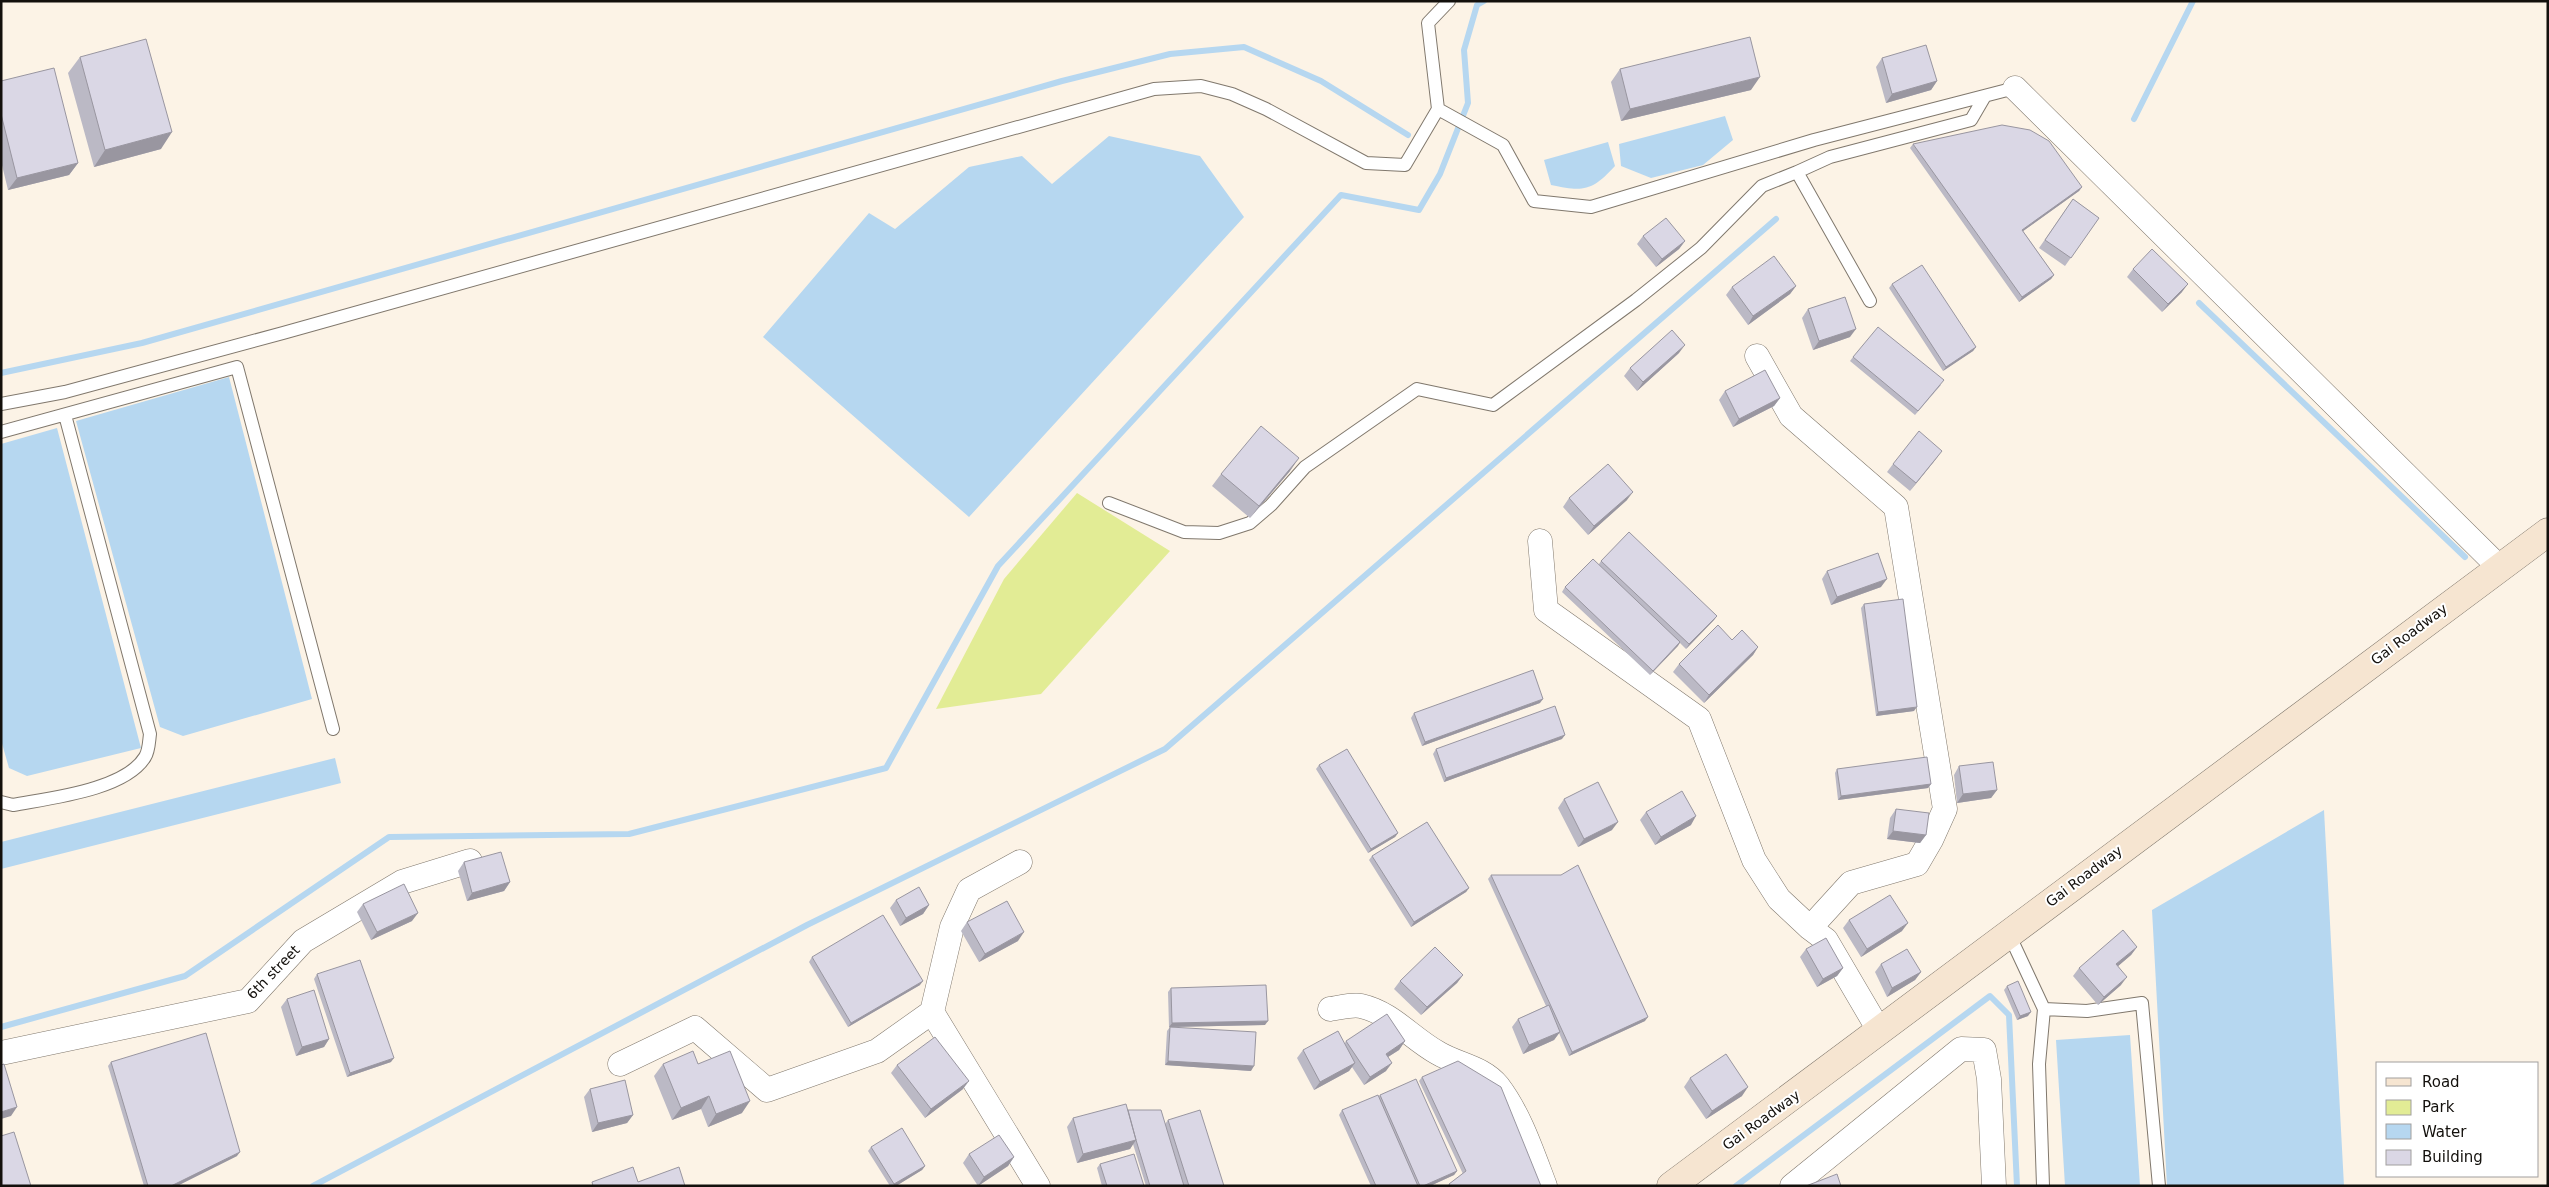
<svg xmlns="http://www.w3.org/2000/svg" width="2549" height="1187" viewBox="0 0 2549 1187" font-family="'DejaVu Sans',sans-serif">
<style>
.green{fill:#e2ec95}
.water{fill:#b6d7f0}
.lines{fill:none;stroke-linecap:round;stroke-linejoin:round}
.stream{stroke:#b6d7f0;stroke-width:6}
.service-casing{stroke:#80786d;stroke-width:14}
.minor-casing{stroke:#80786d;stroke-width:25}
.secondary-casing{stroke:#80786d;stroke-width:29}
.service{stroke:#fff;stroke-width:12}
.minor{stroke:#fff;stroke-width:24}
.secondary{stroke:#f6e5d1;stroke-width:28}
.wall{fill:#bbb9c5}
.shaded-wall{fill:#9996a0}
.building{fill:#dad7e5;stroke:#9996a0}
.labels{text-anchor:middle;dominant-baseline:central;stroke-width:4;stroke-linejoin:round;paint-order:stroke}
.street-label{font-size:14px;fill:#13100c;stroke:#fff}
</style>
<rect width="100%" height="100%" fill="#fcf3e6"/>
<path class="green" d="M1077 493 1170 551 1041 694 936 709 1004 579Z"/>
<path class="water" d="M1725 116 1733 140 1703 165 1651 178 1621 166 1619 144Z
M1109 136 1200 156 1244 217 969 517 763 337 869 213 895 229 969 167 1022 156 1052 184Z
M1608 142 1615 166C1592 191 1584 192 1551 185L1544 160Z
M229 377 312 699 183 736 160 727 76 421Z
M57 428 141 748 27 776 9 768 1 740V444Z
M335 758 341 783 1 869V842Z
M2324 810 2344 1186H2167L2152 910Z
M2130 1035 2140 1186H2065L2056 1040Z"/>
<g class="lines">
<path class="stream" d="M2134 119 2193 1
M2199 303 2465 557
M1 373 142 343 1062 81 1170 54 1244 47 1321 81 1408 135
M1 1027 185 976 389 837 629 834 886 768 998 566 1341 195 1419 210 1440 174 1468 103 1464 50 1477 5 1484 1
M313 1186 807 925 1165 749 1776 219
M1736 1186 1990 996 2009 1015 2017 1186"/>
<g class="service-casing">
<path id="service" d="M1438 109 1503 145 1534 201 1591 207 1814 140 2015 88
M1870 301 1797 172 1830 157 1971 120 1985 96
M1 404 65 392 283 333 1154 89 1201 86 1232 94 1266 109 1366 163 1405 165 1438 109 1428 23 1449 1
M1 432 237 367 333 729
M1109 503 1184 532 1219 533 1250 523 1271 505 1305 467 1417 389 1493 405 1636 300 1701 248 1762 186 1797 172
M1 802 13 805C50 798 125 790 145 757 149 751 149 741 150 734L65 415
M2008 932 2044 1009 2039 1064 2043 1186
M2044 1009 2087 1011 2142 1003 2159 1186"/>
</g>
<g class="minor-casing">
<path id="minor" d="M2015 88 2499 567
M1757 356 1791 416 1896 507 1945 809 1931 840 1917 864 1851 883 1810 928
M1540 541 1546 610 1699 719 1754 860 1779 899 1810 928 1826 940 1880 1032
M1330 1009C1339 1008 1352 1004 1361 1006 1392 1013 1411 1038 1438 1053 1458 1065 1483 1067 1498 1086 1520 1115 1532 1152 1545 1186
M932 1012 1038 1186
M1 1053 248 1001 303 941 402 882 470 861
M620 1064 695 1028 767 1090 877 1051 932 1012 952 927 969 890 1020 862
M1792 1186 1961 1049 1984 1050 1989 1079 1994 1186"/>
</g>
<g class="secondary-casing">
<path id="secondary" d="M1671 1186 2548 532"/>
</g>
<use href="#service" class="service"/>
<use href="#minor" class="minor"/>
<use href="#secondary" class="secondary"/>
</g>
<path class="wall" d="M80 57 161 149 94 167 68 73Z
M1882 58 1937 81 1931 90 1886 103 1876 67Z
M1620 69 1751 90 1621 121 1611 82Z
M1 81 78 163 69 175 8 190 1 161Z
M1913 144 2082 187 2079 191 2023 231 2054 275 2051 279 2019 302 1910 148Z
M2073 199 2099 218 2065 266 2039 248Z
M1643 236 1685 241 1679 249 1656 267 1637 244Z
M2133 269 2182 292 2162 312 2127 277Z
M1892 284 1976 347 1973 351 1943 371 1889 288Z
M1796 286 1790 294 1748 325 1726 295 1732 287Z
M1808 309 1850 337 1813 350 1802 318Z
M1679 353 1637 391 1624 376 1630 368Z
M1853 357 1941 385 1915 415 1850 361Z
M1725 391 1780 398 1774 406 1733 427 1719 400Z
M1936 459 1910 491 1887 472 1893 464Z
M1290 471 1250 518 1212 486 1221 474Z
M1569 498 1627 500 1588 535 1563 507Z
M1601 561 1717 616 1714 620 1686 649 1680 643 1650 675 1562 592 1565 587 1599 564Z
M1827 571 1881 587 1831 605 1822 579Z
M1864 604 1914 711 1876 716 1861 608Z
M1732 640 1758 647 1753 655 1704 703 1673 672 1679 664Z
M1540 703 1422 746 1411 718 1414 713Z
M1562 739 1444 782 1433 754 1436 749Z
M1319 765 1398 833 1395 837 1368 853 1316 769Z
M1959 766 1997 790 1991 798 1957 803 1954 775Z
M1837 769 1931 784 1928 788 1838 800 1835 773Z
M1564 799 1612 830 1578 847 1558 808Z
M1896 809 1926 835 1920 843 1887 839 1890 818Z
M1646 812 1691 825 1655 845 1640 820Z
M1372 856 1469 888 1466 892 1411 927 1369 860Z
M464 862 510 882 504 891 467 901 458 871Z
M1491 875 1645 1021 1569 1056 1559 1033 1554 1040 1523 1054 1512 1027 1518 1019 1546 1006 1488 879Z
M896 900 929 905 923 914 900 926 890 908Z
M363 904 412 921 371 940 357 912Z
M1849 920 1902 931 1861 957 1843 928Z
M967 922 1018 941 979 962 961 931Z
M2137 947 2131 955 2118 966 2121 985 2098 1005 2073 976 2079 968Z
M1806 949 1843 968 1837 976 1817 987 1800 957Z
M812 957 920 985 848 1027 809 962Z
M1881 964 1921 972 1915 980 1887 997 1875 972Z
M317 974 391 1062 347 1077 314 979Z
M1463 975 1457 983 1421 1015 1394 989 1400 981Z
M2007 986 2028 1016 2017 1020 2004 990Z
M1171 988 1265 1025 1173 1027 1251 1071 1165 1065 1167 1031 1170 1027H1169L1168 992Z
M287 999 329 1039 324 1047 296 1056 281 1007Z
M1346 1041H1405L1399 1050 1388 1057 1386 1071 1364 1085 1352 1067 1349 1071 1314 1090 1297 1058 1303 1050 1345 1043Z
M111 1062 237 1156 177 1186H144L108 1066Z
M663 1064H698L742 1113 708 1127 701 1109 672 1120 654 1076Z
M897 1065 963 1089 925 1118 891 1073Z
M1422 1077 1541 1186H1448L1449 1184 1463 1174 1419 1081Z
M1690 1078 1742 1096 1706 1119 1684 1087Z
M590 1089 633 1115 627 1123 592 1132 584 1097Z
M1380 1095 1457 1171 1454 1175 1430 1186H1371L1339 1115 1342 1110 1379 1096Z
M1128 1110 1165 1124 1168 1120 1224 1186H1146L1133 1144 1130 1149 1077 1163 1067 1127 1073 1118Z
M871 1147 925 1166 922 1170 896 1186H890L868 1151Z
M969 1154 1014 1157 1008 1166 978 1186 963 1163Z
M1100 1164 1144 1186H1102L1097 1168Z"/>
<path class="shaded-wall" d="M1760 77 1751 90 1621 121 1630 109Z
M1937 81 1931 90 1886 103 1892 94Z
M172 132 161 149 94 167 105 150Z
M78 163 69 175 8 190 17 178Z
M2082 187 2079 191 2019 234 2022 230Z
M1685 241 1679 249 1656 267 1662 259Z
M2054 275 2051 279 2019 302 2022 297Z
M2188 284 2182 292 2162 312 2168 304Z
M1796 286 1790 294 1748 325 1753 316Z
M1856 329 1850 337 1813 350 1819 341Z
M1685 345 1679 353 1637 391 1643 382Z
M1976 347 1973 351 1943 371 1946 367Z
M1780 398 1774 406 1733 427 1739 419Z
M1942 451 1936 459 1910 491 1916 483Z
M1299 458 1290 471 1250 518 1259 506Z
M1633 492 1627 500 1588 535 1594 526Z
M1887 579 1881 587 1831 605 1837 597Z
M1717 616 1714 620 1686 649 1689 644Z
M1680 642 1678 646 1650 675 1653 671Z
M1758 647 1753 655 1704 703 1709 695Z
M1543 699 1540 703 1422 746 1425 742Z
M1917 707 1914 711 1876 716 1878 712Z
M1565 735 1562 739 1444 782 1446 778Z
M1931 784 1928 788 1838 800 1841 796Z
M1997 790 1991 798 1957 803 1963 794Z
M1696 816 1691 825 1655 845 1661 837Z
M1618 822 1612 830 1578 847 1584 839Z
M1893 831 1926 835 1920 843 1887 839Z
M1398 833 1395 837 1368 853 1371 849Z
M510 882 504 891 467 901 472 893Z
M1469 888 1466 892 1411 927 1414 922Z
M929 905 923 914 900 926 906 918Z
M418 913 412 921 371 940 377 932Z
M1908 923 1902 931 1861 957 1867 949Z
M1024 932 1018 941 979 962 985 954Z
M2137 947 2131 955 2110 973 2116 964Z
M1843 968 1837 976 1817 987 1823 979Z
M1921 972 1915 980 1887 997 1892 988Z
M1463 975 1457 983 1421 1015 1427 1007Z
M2127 977 2121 985 2098 1005 2104 997Z
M923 981 920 985 848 1027 851 1023Z
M2031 1012 2028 1016 2017 1020 2020 1016Z
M1648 1017 1645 1021 1569 1056 1572 1052Z
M1268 1021 1265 1025 1169 1027 1172 1023Z
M1560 1032 1554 1040 1523 1054 1529 1045Z
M329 1039 324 1047 296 1056 302 1047Z
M1405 1041 1399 1050 1380 1062 1386 1054Z
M394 1058 391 1062 347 1077 350 1073Z
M1168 1061 1254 1066 1251 1071 1165 1065Z
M1355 1063 1349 1071 1314 1090 1320 1082Z
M1392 1063 1386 1071 1364 1085 1370 1077Z
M969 1081 963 1089 925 1118 931 1109Z
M1748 1087 1742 1096 1706 1119 1712 1111Z
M709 1096 701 1109 672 1120 681 1108Z
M750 1101 742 1113 708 1127 716 1114Z
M17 1107 11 1116 1 1119V1112Z
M633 1115 627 1123 592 1132 598 1123Z
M1136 1140 1130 1149 1077 1163 1083 1154Z
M240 1152 237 1156 177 1186H171Z
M1014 1157 1008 1166 978 1186 984 1177Z
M925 1166 922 1170 896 1186H893L894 1184Z
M1457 1171 1454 1175 1430 1186H1423Z"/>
<path class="building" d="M1750 37 1760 77 1630 109 1620 69Z
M146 39 172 132 105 150 80 57Z
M1926 45 1937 81 1892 94 1882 58Z
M54 68 78 163 17 178 1 114V81Z
M2002 125 2030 130 2049 141 2082 187 2022 230 2054 275 2022 297 1913 144Z
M2073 199 2099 218 2071 258 2045 240Z
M1666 218 1685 241 1662 259 1643 236Z
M2152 249 2188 284 2168 304 2133 269Z
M1774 256 1796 286 1753 316 1732 287Z
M1922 265 1976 347 1946 367 1892 284Z
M1845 297 1856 329 1819 341 1808 309Z
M1878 327 1944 380 1918 411 1853 357Z
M1672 330 1685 345 1643 382 1630 368Z
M1765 370 1780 398 1739 419 1725 391Z
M1261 426 1299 458 1259 506 1221 474Z
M1919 431 1942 451 1916 483 1893 464Z
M1608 464 1633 492 1594 526 1569 498Z
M1629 532 1717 616 1689 644 1601 561Z
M1878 553 1887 579 1837 597 1827 571Z
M1593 559 1680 642 1653 671 1565 587Z
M1903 599 1917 707 1878 712 1864 604Z
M1718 625 1732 640 1742 630 1758 647 1709 695 1679 664Z
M1533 670 1543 699 1425 742 1414 713Z
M1555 706 1565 735 1446 778 1436 749Z
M1347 749 1398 833 1371 849 1319 765Z
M1927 757 1931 784 1841 796 1837 769Z
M1993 762 1997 790 1963 794 1959 766Z
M1598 782 1618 822 1584 839 1564 799Z
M1682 791 1696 816 1661 837 1646 812Z
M1896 809 1929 813 1926 835 1893 831Z
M1427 822 1469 888 1414 922 1372 856Z
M501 852 510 882 472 893 464 862Z
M1578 865 1648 1017 1572 1052 1491 875H1561Z
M404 884 418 913 377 932 363 904Z
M919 887 929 905 906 918 896 900Z
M1890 895 1908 923 1867 949 1849 920Z
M1007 901 1024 932 985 954 967 922Z
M883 915 923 981 851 1023 812 957Z
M2123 930 2137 947 2116 964 2127 977 2104 997 2079 968Z
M1826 938 1843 968 1823 979 1806 949Z
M1435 947 1463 975 1427 1007 1400 981Z
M1907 949 1921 972 1892 988 1881 964Z
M360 960 394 1058 350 1073 317 974Z
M2018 981 2031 1012 2020 1016 2007 986Z
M1266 985 1268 1021 1172 1023 1171 988Z
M314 990 329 1039 302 1047 287 999Z
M1549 1005 1560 1032 1529 1045 1518 1019Z
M1387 1014 1405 1041 1386 1054 1392 1063 1370 1077 1346 1041Z
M1170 1027 1256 1032 1254 1066 1168 1061Z
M1338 1031 1355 1063 1320 1082 1303 1050Z
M206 1033 240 1152 171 1186H148L111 1062Z
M935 1037 969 1081 931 1109 897 1065Z
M693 1051 698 1064 730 1051 750 1101 716 1114 709 1096 681 1108 663 1064Z
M1726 1054 1748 1087 1712 1111 1690 1078Z
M1458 1061 1501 1087 1541 1186H1450L1449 1184 1466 1171 1422 1077Z
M4 1064 17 1107 1 1112V1065Z
M1416 1079 1457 1171 1423 1186H1420L1380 1095Z
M625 1080 633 1115 598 1123 590 1089Z
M1378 1095 1418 1186H1376L1342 1110Z
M1126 1104 1136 1140 1083 1154 1073 1118Z
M1128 1110H1161L1184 1186H1150L1136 1140Z
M1200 1110 1224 1186H1189L1168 1120Z
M902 1128 925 1166 894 1184 871 1147Z
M14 1132 31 1186H1V1136Z
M999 1135 1014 1157 984 1177 969 1154Z
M1134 1154 1144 1186H1107L1100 1164Z
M633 1167 638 1182 679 1167 685 1186H593L592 1182Z
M1837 1174 1841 1186H1806Z"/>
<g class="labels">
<g class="street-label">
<text transform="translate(2409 634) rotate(-37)">Gai Roadway</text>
<text transform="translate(2084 876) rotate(-37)">Gai Roadway</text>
<text transform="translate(273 972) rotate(-46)">6th street</text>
<text transform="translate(1761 1120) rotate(-36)">Gai Roadway</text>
</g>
</g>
<rect width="2549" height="1187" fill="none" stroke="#13100c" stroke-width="5"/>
<rect x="2376" y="1062" width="162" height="115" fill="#ffffff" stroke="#a19f9e"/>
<rect x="2386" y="1078" width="25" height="8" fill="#f6e5d1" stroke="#a19f9e"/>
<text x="2422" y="1087" font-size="15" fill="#13100c">Road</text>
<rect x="2386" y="1100" width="25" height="15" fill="#e2ec95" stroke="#a19f9e"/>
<text x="2422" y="1112" font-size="15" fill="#13100c">Park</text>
<rect x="2386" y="1124" width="25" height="15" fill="#b6d7f0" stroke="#a19f9e"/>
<text x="2422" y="1137" font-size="15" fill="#13100c">Water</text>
<rect x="2386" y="1150" width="25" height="15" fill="#dad7e5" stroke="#a19f9e"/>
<text x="2422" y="1162" font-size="15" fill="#13100c">Building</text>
</svg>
